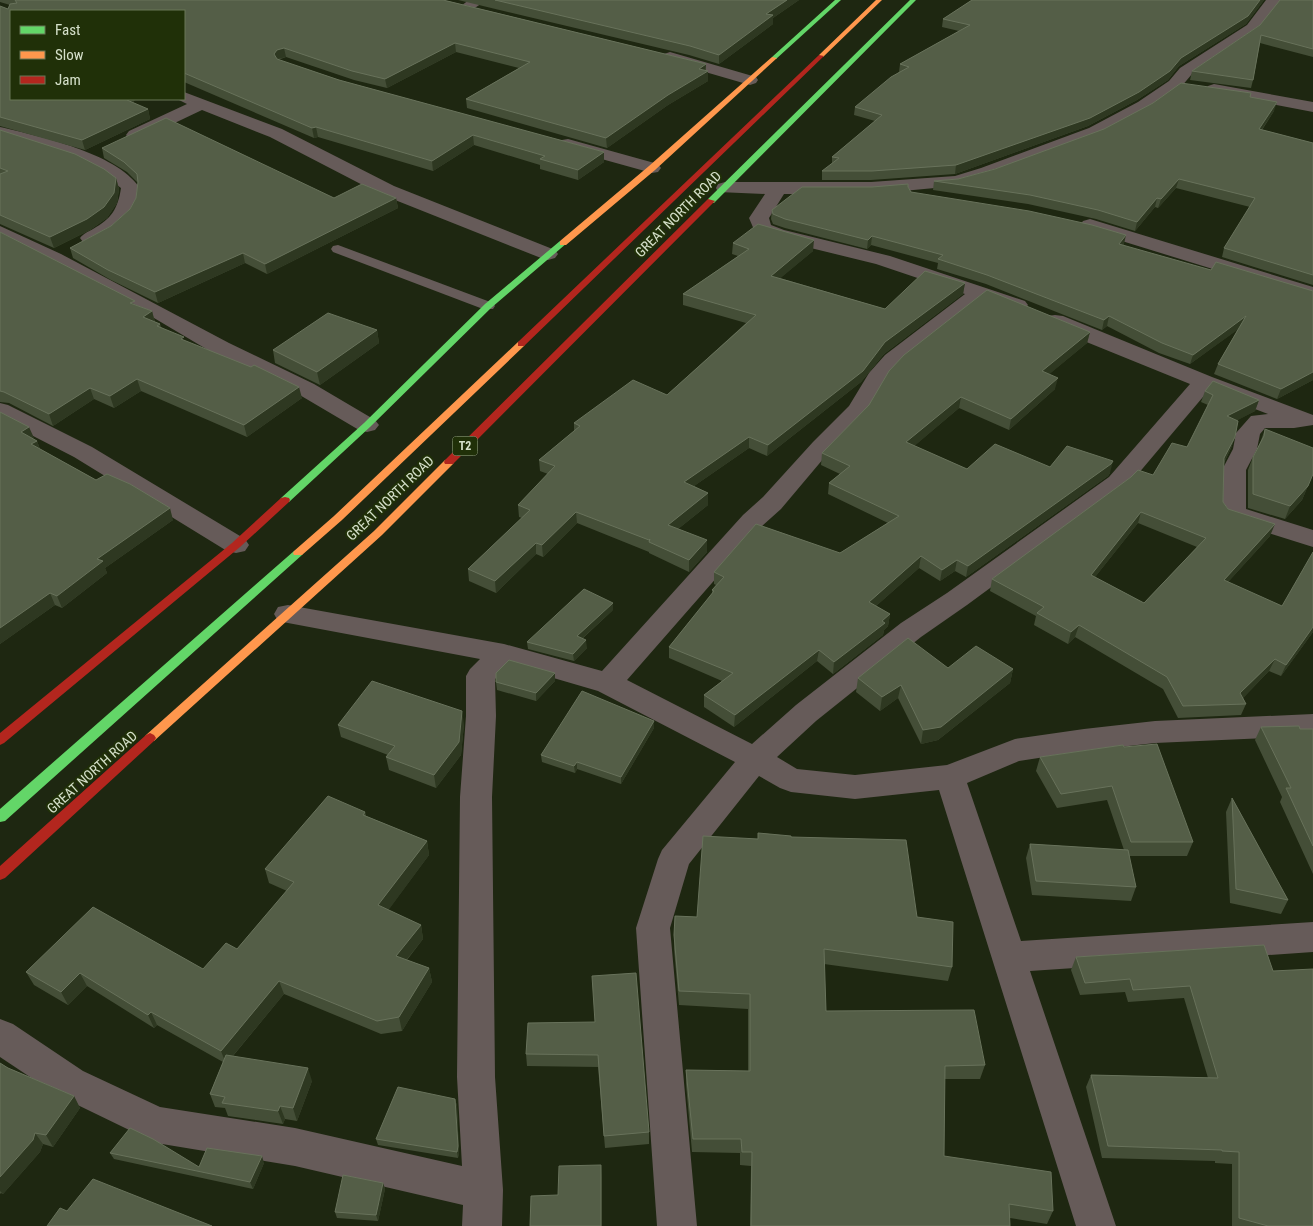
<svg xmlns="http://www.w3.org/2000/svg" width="1313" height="1226" viewBox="0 0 1313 1226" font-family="'Roboto Condensed',sans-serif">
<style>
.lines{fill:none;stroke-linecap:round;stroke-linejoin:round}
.lane{fill:#665b59;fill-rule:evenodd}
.street{fill:#665b59;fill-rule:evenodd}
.fast{fill:#63d668;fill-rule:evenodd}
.slow{fill:#ff974d;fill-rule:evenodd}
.jam{fill:#b3261e;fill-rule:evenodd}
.wall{fill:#444e37;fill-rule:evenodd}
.shaded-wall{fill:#2e3821}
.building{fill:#545e47;stroke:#68725b;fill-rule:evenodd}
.labels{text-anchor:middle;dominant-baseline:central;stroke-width:4;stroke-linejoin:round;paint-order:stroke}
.shield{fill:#203008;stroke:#9fab90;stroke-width:1}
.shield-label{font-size:12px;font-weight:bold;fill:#d5e0ca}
.street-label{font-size:14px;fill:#d5e0ca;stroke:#203008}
</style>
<rect width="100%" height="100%" fill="#1e2711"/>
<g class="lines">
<path class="lane" d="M338 245 493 303 495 306 493 309H483L333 252 331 249 333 246Z"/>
<path class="street" d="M469 0H487L470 11H460L458 8Z
M1266 0H1281L1257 31 1192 74 1181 87 1150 110 1101 136 993 176 956 186 871 194H784L769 218 771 225 784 230 890 256 1025 301 1028 305 1025 309 1018 311 983 300 901 365 886 381 866 415 829 452 781 509 761 527 627 680 752 744 796 705 901 623 947 593 1109 477 1190 384 1047 326 1044 321 1047 316 1055 315 1063 316 1212 377 1313 415V425L1294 428H1265L1260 434 1257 449 1246 470V509L1313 530V547L1224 519 1220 513 1222 470 1233 449 1236 433 1251 416 1268 414 1208 391 1127 487 967 605 921 637 816 721 777 757 797 769 855 775 947 765 1015 739 1084 729 1155 721 1313 714V736L1155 743 1084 751 1019 761 967 783 1021 941 1313 922V952L1030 971 1116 1226H1076L939 790 855 799 791 792 780 788 759 776 689 864 670 928 697 1226H657L636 928 658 859 662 850 735 762 598 691 509 665 495 679 496 716 492 797 495 1077 503 1190 502 1226H462L463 1205 295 1166 156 1143 57 1095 0 1057V1019L13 1024 83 1071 160 1107 295 1128 462 1166 457 1077 460 797 466 716V676L470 669 480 659 288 623 278 621 274 614 278 607 288 605 504 644 602 671 743 515 763 497 813 442 849 406 869 373 885 355 965 294 876 264 770 238 755 232 749 218 765 194 718 192 716 188 718 184 725 182H871L955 176 981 168 1089 128 1138 102 1169 81 1180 68 1247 25Z
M670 52 756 77 758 80 756 83 750 85 664 60 662 57 664 54Z
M1214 84 1313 102V112L1208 92 1206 89 1208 86Z
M184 92 282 129 394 186 555 250 558 254 555 258 548 260 541 258 380 194 270 137 202 110 141 139 135 140 129 139 126 135 129 131 187 104 177 99H184Z
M0 127C39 136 116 153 139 187 136 211 127 226 106 238 98 242 92 244 83 242L80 238C84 233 88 232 93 229 111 219 118 209 121 188 86 159 43 150 0 137Z
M568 139 658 164 661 168 658 172 652 173 562 148 559 144 562 140Z
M1090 219 1313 287V300L1083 229 1080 225 1083 221Z
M0 226 61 254 229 343 314 384 375 420 379 425 375 430 367 432 359 430 298 394 213 353 154 318 0 239Z
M0 403 8 405 92 447 245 539 249 545 245 551 236 553 227 551 74 457 0 419Z"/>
<path class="fast" d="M835 0H841L776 59H772V57Z
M910 0H916L714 203H708V199Z
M560 241 567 243 491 308 370 427 289 502H281L280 500 281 498 364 423 485 304Z
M298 550 302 551 303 553 302 555 5 821 0 822V809L294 551Z"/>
<path class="slow" d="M876 0H882L823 57H819V55Z
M772 57 777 58 655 170 566 245H560V241L649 166Z
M521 341 525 344 524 346 342 520 302 555H294L293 553 294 551 334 516 518 342Z
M449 459 454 462 453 464 382 535 154 741H146L144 738 146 735 374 531 445 460Z"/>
<path class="jam" d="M819 55 824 56 524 346H518V342Z
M708 199 715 201 453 464H445L444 462 445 460Z
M285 497 289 498 290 500 289 502 240 547 4 743 0 745V733L232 543 281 498Z
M150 733 154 735 156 738 154 741 5 878 0 880V866L146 735Z"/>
</g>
<path class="wall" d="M0 0H444L706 64V71L708 81 668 105 607 148 467 108 466 99 519 68 456 52 387 88 354 80 286 57 278 60 339 80 604 152V162L578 180 540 169V165L474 145 433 171 318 137 314 138 184 82V11H11L135 99 133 103 148 109 150 119 85 150 0 126V6L8 9 10 5 0 2Z
M458 0H799L773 18V24L719 64 689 55Z
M972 0H1264L1246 24 1179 66 1168 80 1137 100 1088 126 955 174 871 180H822V171L832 164V157L875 121 854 115 855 107 899 72 900 64 959 31 942 27 943 19Z
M1313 0V57L1260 43 1253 80 1251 88 1190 80 1192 71 1260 25Z
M1250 97 1274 111 1262 130 1313 143V285L1222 257 1224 248 1250 207 1176 188 1158 208 1155 207 1135 231 1096 219 1028 204 933 190 934 181 958 179Z
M0 130 116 178 119 189 117 203 107 218 90 230 54 248 0 224Z
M102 148 334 198H396L398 208 267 274 245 263 158 303 111 280 73 258 70 248 111 226 130 209 136 198 138 183 127 172 104 158Z
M908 187 911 192 1124 244 1123 245 1313 380 1277 399 1214 374 1218 364 1238 329 1190 364 1159 353 1107 326 1102 330 986 284 937 269 938 263 871 245 867 249 785 228 773 224 771 219 772 210Z
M0 232 136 305 152 311 155 322 160 324 161 327 185 341 302 398 247 437 141 391 114 408 94 399 53 426 9 403 0 402Z
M733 243 813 251 780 278 885 309 965 283 963 294 884 354 861 382 767 456 749 448 694 486 708 493V505L678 529 707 552 689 572 649 553V552L577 523 543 557 536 554 496 593 469 581 468 569 522 518 519 517 518 505 548 474 540 471 539 460 574 431V423L667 395 746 323 683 305V294L738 256 732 254Z
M377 330 379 343 320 385 275 363 273 350Z
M1090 332 1087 343 1049 374 1055 389 1009 430 959 408 914 446 967 469 1050 467 1110 473 1108 476 966 577 955 571 940 581 919 568 876 606 890 614 888 626 884 630 883 635 833 674 817 661 734 727 704 707V695L722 681 669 658V647L712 594V590L716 585 714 584V572L840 553 888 523 828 494 829 483 840 474 821 465 822 453Z
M1205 391 1259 400 1255 411 1237 420 1235 437 1231 448 1224 463 1223 502 1228 509 1270 536 1228 582 1313 632 1281 676 1269 671 1243 698 1246 704 1241 715 1178 718 1163 689 1075 637 1068 644 1034 625 1036 616 990 591 992 579 1153 475 1187 447 1208 405 1201 402ZM1138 523 1197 547 1144 603 1095 577Z
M0 412 33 439 37 441 40 449 96 480 173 520 105 568 107 573 62 608 55 605 0 644Z
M1265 429 1313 474 1302 500 1285 519 1248 508V470L1253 457 1260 443Z
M613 610 582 639 587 648 574 661 528 649 527 642Z
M948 668 1013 669 1010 683 938 740 921 744 898 698 880 711 856 692 858 678Z
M555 673V681L536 701 497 690 496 682Z
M654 721V728L621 784 577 769 575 773 542 762 541 755Z
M464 724 461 755 436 788 389 770 386 757 388 755 341 737 338 725Z
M1261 727 1300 729H1313V874L1280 802 1282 797 1255 740Z
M1123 745 1193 842 1187 856H1129L1136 887 1131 901 1032 895 1026 858 1030 844 1124 850 1107 800 1057 808 1036 771 1040 757Z
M1232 798 1288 900 1281 914 1230 903 1226 812Z
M365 812 366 816 427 841 429 855 388 910 421 925 423 939 407 960 429 968 432 982 402 1031 381 1034 284 994 233 1056 312 1081 297 1121 285 1119 283 1124 228 1116 225 1108 215 1107 210 1094 223 1062 157 1025 154 1028 87 986 68 1005 34 985 26 972 203 969 237 949 287 891 269 883 265 869Z
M791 837 917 917 952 967 948 981 824 964 826 1011 985 1065 980 1079H944V1156L1053 1211 1047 1224 1010 1218V1226H750L751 1166 740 1165V1153L692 1152 686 1084V1070L748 1071V1009L679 1005 674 949 675 916 697 917 758 839Z
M1264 945 1313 1226H1232V1164L1215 1163V1161L1102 1158 1086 1087 1091 1075 1208 1078 1184 998 1128 1002 1125 992 1080 995 1071 970 1076 957Z
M595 1022 649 1132V1144L605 1148 598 1067 527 1066 526 1054Z
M0 1063 8 1068 74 1096 80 1108 53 1147 43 1144 40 1152 3 1194 1 1193 0 1194Z
M455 1099 457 1106 459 1153 458 1158 378 1145 376 1139Z
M110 1153 199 1167 264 1163 253 1189 114 1159Z
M383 1183 385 1189 378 1221 337 1218 335 1212Z"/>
<path class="shaded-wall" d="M787 0H799L773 18V24L719 64V55L766 14Z
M1260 0H1264L1246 24 1179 66 1168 80 1137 100 1088 126 955 174 956 165 1181 58Z
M455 43 456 52 387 88 385 79Z
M284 48 286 57 278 59 275 63 274 54 277 50Z
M706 64 705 73 708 71V81L668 105 607 148 606 138Z
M128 99H135L130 110 127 100Z
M1277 102 1274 111 1256 138 1259 129Z
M148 109 150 119 85 150 82 140Z
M316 127 318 137 314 138 312 128Z
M473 135 474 145 433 171 432 161Z
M604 152V162L578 180V170Z
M116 178 119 189 117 203 107 218 90 230 54 248 50 237Z
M1179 179 1176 188 1158 208 1161 199Z
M396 198 398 208 267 274 265 264Z
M1157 198 1155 207 1135 231 1137 222Z
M1126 235 1124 244 1117 253 1119 244Z
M872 236 871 245 867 249 868 240Z
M814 240 813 251 770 287 771 276Z
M243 253 245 263 158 303 155 292Z
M965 283 963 294 884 354 861 382 767 456 768 445 885 342Z
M152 311 155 323 143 317Z
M1109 316 1107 326 1102 330 1104 320Z
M1246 316 1243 326 1190 364 1193 355Z
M377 330 379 343 320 385 317 372Z
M1090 332 1087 343 1040 382 1042 371Z
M1313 372V380L1277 399 1281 389Z
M1058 378 1055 389 1009 430 1011 419Z
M137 379 141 391 114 408 110 396Z
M299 387 302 398 247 437 244 425Z
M90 388 94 399 53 426 49 414Z
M961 397 959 408 905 454 906 442Z
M1259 400 1255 411 1223 428 1227 416Z
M29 427 34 438 25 444 21 432Z
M749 437V448L684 493V482Z
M1235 437 1231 448 1220 470 1224 458Z
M37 441 41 452 31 444Z
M1113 461 1110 473 1108 476 966 577 968 566Z
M1313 474 1302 500 1285 519 1290 506Z
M708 493V505L668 537V525Z
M170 508 173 520 105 568 107 573 62 608 57 596 97 559Z
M576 512 577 523 543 557 542 545Z
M1141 512 1138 523 1088 586 1091 575Z
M1275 524 1270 536 1219 592 1224 580Z
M707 540V552L689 572V560Z
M536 543V554L496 593 495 581Z
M921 556 919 568 867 614 869 602Z
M957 560 955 571 940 581 942 570Z
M50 593 55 605 0 644V628Z
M613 603V610L577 643V636Z
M890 614 888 626 884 630 883 635 833 674 834 662Z
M1079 625 1075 637 1068 644 1071 632Z
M1313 627V632L1281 676 1286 665Z
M586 640 587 648 574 661 573 654Z
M819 650 817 661 734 727 735 715Z
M1275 659 1269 671 1236 705 1240 693Z
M1013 669 1010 683 938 740 921 744 923 730Z
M555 673V681L536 701V693Z
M901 685 898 698 880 711 882 697Z
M462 711 464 724 461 755 436 788 434 775Z
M654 721V728L621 784V777Z
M577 762V769L575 773 574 766Z
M427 841 429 855 382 919 378 905Z
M421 925 423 939 399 969 396 956Z
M429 968 432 982 402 1031 399 1017Z
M80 973 87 986 68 1005 61 992Z
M279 981 284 994 226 1064 221 1051Z
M151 1012 157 1025 154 1028 148 1015Z
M308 1068 312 1081 297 1121 293 1108Z
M74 1096 80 1108 53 1147 46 1135Z
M455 1099 457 1106 459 1153 458 1158 457 1152Z
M280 1106 285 1119 283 1124 278 1111Z
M35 1133 43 1144 40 1152 3 1194 0 1191V1177Z
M262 1156 264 1163 253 1189 250 1182Z
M601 1165 602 1177V1226H601Z
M383 1183 385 1189 378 1221 376 1215Z"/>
<path class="building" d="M15 0H443L706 64 699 69 708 71 668 95 606 138 466 99 530 62 455 43 385 79 352 71 284 48 277 50 274 54 277 59 339 80 604 152 578 170 540 159 545 156 473 135 432 161 316 127 312 128 184 73V11H11V99H128L127 100 148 109 82 140 0 117V6L8 9 10 4 17 3Z
M495 0H787L766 14 773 15 719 55 690 46Z
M972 0H1260L1248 16 1181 58 1170 71 1139 92 1090 118 956 165 872 171H822L839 158 832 157 882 115 855 107 891 77 909 67 900 64 970 25 943 19Z
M1280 0H1313V49L1261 35 1253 80 1192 71 1260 25Z
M1181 83 1251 93 1250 97 1277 102 1259 129 1313 143V275L1224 248 1255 198 1179 179 1161 199 1157 198 1137 222 1098 210 1030 195 934 181 958 179 995 169 1104 129 1153 103Z
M166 118 334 198 362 184 396 198 265 264 243 253 155 292 108 270 70 248 111 226 130 209 136 198 138 182 137 174 124 162 102 148Z
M0 130 75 154 104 169 116 178 114 193 104 207 87 219 50 237 0 215V174L8 171 0 168Z
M908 184V187L911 192 1029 211 1092 225 1126 235 1119 244 1211 270 1216 262 1313 291V372L1281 389 1218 364 1246 316 1193 355 1162 343 1109 316 1104 320 987 275 938 259 943 255 872 236 868 240 785 219 773 214 772 210 802 187H872Z
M758 224 814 240 771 276 885 309 925 271 965 283 885 342 863 371 768 445 749 437 684 482 708 493 668 525 707 540 689 560 649 542 650 539 649 540 576 512 542 545 536 543 495 581 468 569 530 510 518 505 555 466 539 460 580 426 574 423 633 380 667 395 756 315 683 294 749 249 733 243Z
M0 232 135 301 130 303 152 311 143 317 160 324 157 326 184 337 181 339 251 367 254 365 299 387 244 425 137 379 110 396 90 388 49 414 4 392 0 391Z
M987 290 1090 332 1042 371 1058 378 1011 419 961 397 906 442 967 469 995 444 1050 467 1067 446 1113 461 1111 464 968 566 957 560 942 570 921 556 869 602 890 614 882 621 885 623 834 662 819 650 735 715 704 695 733 673 669 647 714 591 712 590 724 577 714 572 756 524 840 553 899 516 829 483 850 466 822 453 869 405 889 371 904 355Z
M328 313 377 330 317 372 273 350Z
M1213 381 1259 400 1227 416 1238 421 1235 437 1224 458 1223 502 1228 509 1275 524 1224 580 1282 606 1313 552V627L1286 665 1275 659 1240 693 1246 704 1183 706 1167 677 1079 625 1071 632 1037 613 1044 607 992 579 1131 477 1138 470 1153 475 1172 443 1187 447 1213 395 1205 391ZM1141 512 1206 538 1144 603 1091 575Z
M0 412 29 427 21 432 37 441 31 444 96 480 107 474 130 484 170 508 97 559 103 561 57 596 50 593 0 628Z
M1265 429 1313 448V474L1308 486 1290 506 1253 494V457L1264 436Z
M584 589 613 603 577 636 586 640 573 654 527 642Z
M908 638 948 668 976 646 1013 669 941 727 923 730 901 685 882 697 858 678Z
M509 660 555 673 536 693 496 682V673Z
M372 681 462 711 459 742 434 775 386 757 395 746 338 725Z
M582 691 654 721 621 777 577 762 574 766 541 755Z
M1299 726 1300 729H1313V846L1286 788H1291L1261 727Z
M1157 744 1193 842H1131L1112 786 1061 794 1040 757 1123 745 1124 747Z
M328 796 365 812 363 815 427 841 378 905 421 925 396 956 429 968 399 1017 377 1021 279 981 221 1051 151 1012 148 1015 80 973 61 992 26 972 93 907 203 969 226 943 237 949 294 882 265 869Z
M1232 798 1288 900 1236 889Z
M758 833 791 836V837L906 840 917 917 953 922 952 967 824 949 826 1011 974 1010 985 1065 945 1066 944 1156 1051 1172 1053 1211 1009 1204 1010 1226H751L752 1152H742L741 1139H693L686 1070 750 1071V994L679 991 674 935 675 916 697 917 703 836 758 839Z
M1030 844 1128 850 1136 887 1036 881Z
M1264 945 1273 971 1313 969V1226H1268L1239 1218V1152L1222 1151V1150L1108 1146 1091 1075 1218 1078 1190 986 1133 990 1130 979 1085 983 1076 957Z
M636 973 649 1132 604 1136 598 1055 526 1054 528 1023 595 1022 592 976Z
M226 1055 308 1068 293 1108 280 1106 278 1111 222 1103 225 1097 210 1094Z
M0 1063 8 1068 74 1096 46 1135 35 1133 33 1140 0 1177Z
M398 1087 455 1099 458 1146 457 1152 376 1139Z
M130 1128 153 1139 199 1167 207 1148 262 1156 250 1182 110 1153Z
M601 1165V1226H530L531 1196 558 1195 559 1166Z
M343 1175 383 1183 376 1215 335 1212Z
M93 1179 212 1226H47L60 1208 67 1211Z"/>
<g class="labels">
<rect class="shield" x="452.5" y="436.5" width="25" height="19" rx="4"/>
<g class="shield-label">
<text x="465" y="446">T2</text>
</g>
<g class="street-label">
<text transform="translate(678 214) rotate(-45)">GREAT NORTH ROAD</text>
<text transform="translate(390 498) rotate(-44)">GREAT NORTH ROAD</text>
<text transform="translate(92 772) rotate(-42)">GREAT NORTH ROAD</text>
</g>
</g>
<rect x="10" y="10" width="175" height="90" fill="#203008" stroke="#687656"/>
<rect x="20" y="26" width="25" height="8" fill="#63d668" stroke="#687656"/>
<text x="55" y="35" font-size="15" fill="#d5e0ca">Fast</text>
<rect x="20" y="51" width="25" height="8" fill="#ff974d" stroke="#687656"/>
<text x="55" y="60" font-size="15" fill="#d5e0ca">Slow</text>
<rect x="20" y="76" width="25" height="8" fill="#b3261e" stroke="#687656"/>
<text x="55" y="85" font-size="15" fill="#d5e0ca">Jam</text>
</svg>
